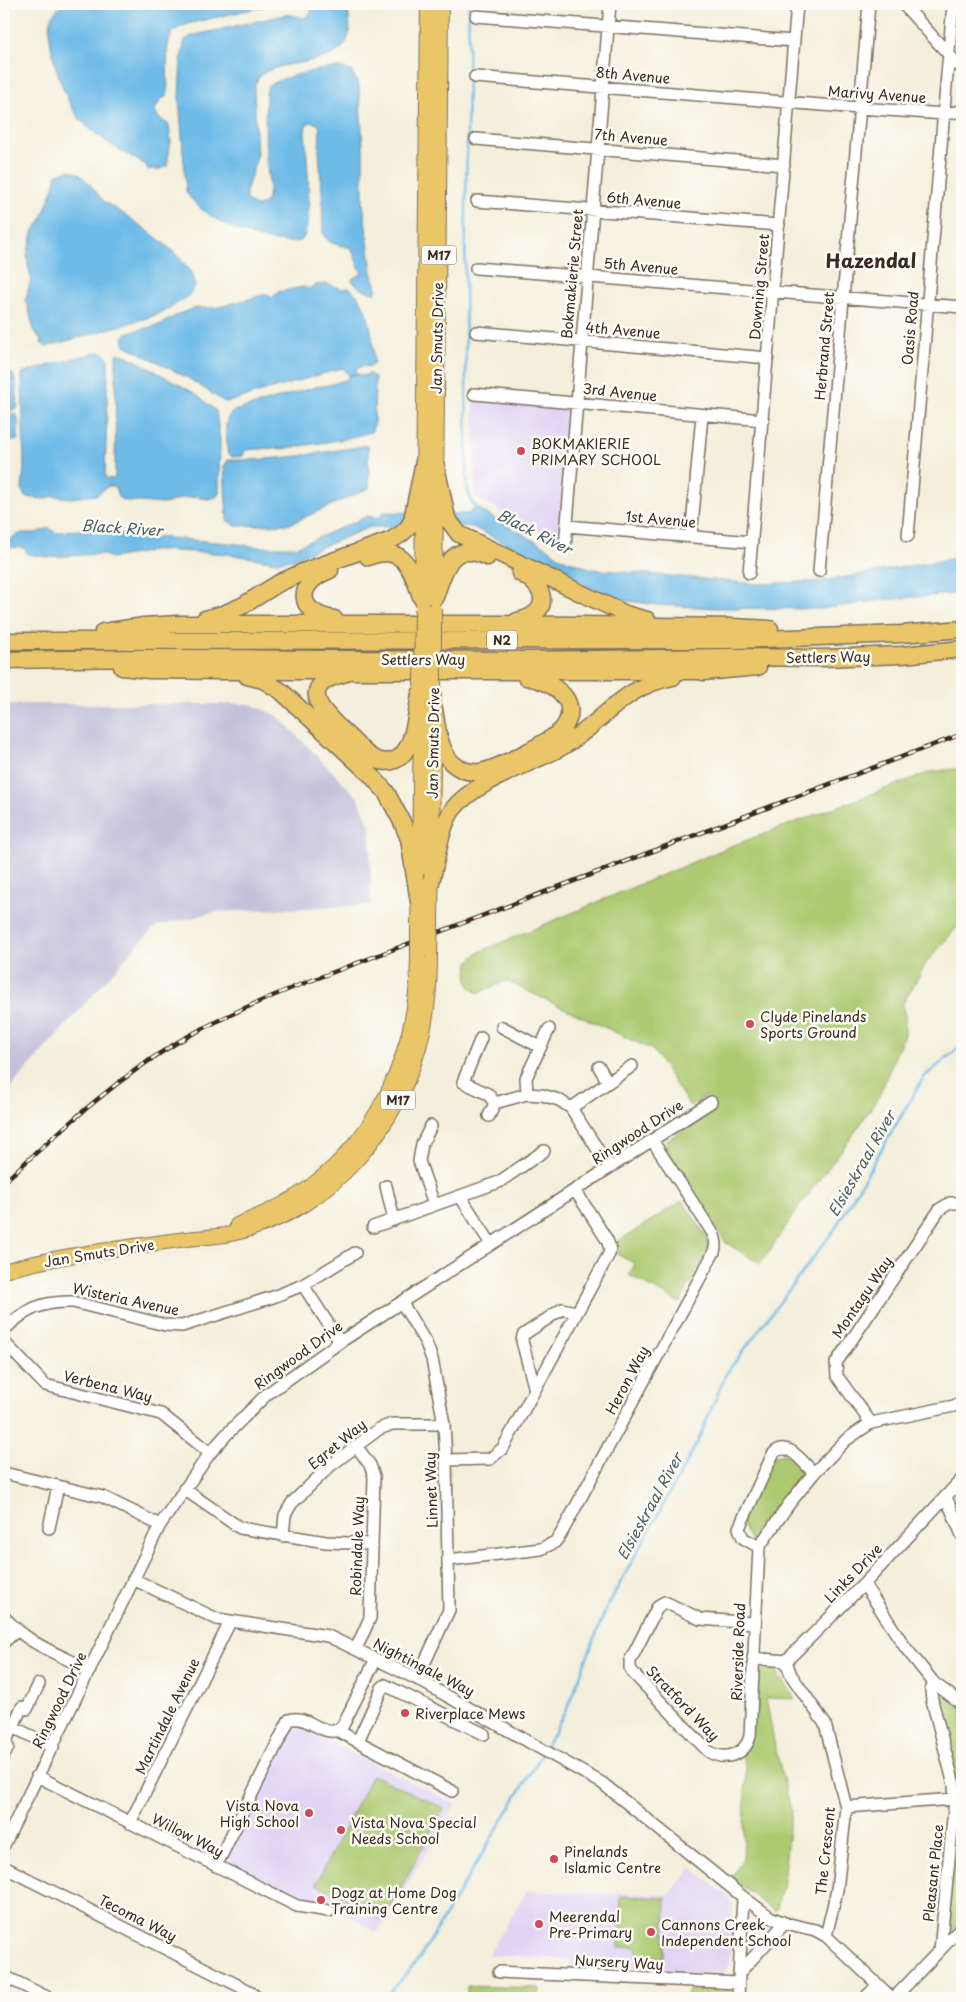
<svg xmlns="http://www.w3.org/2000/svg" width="966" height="2002" viewBox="0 0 966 2002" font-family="'Playpen Sans',sans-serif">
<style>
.built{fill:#e0d4f4}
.industrial{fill:#c4c0db}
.green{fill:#adca71;stroke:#747a48}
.water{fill:#6ebbe8;stroke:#547283}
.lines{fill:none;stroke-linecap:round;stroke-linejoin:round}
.stream{stroke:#6ebbe8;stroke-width:2.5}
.minor-casing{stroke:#7c6f60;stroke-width:14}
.major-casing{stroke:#7c6f60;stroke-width:16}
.highway-casing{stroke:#7c6f60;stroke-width:19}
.minor{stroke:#fff;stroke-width:11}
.major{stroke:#ebc669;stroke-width:14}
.highway{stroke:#ebc669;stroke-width:16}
.rail-casing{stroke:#3b2a1e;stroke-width:4.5}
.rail{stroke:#fdfcf7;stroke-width:2.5;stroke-dasharray:8;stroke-linecap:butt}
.major-bridge-casing{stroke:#7c6f60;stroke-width:16;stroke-linecap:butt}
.major-bridge{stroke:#ebc669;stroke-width:14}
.poi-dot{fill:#d1495b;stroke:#fdfcf7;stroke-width:2}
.labels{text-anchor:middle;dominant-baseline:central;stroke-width:5;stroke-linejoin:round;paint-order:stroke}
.shield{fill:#fdfcf7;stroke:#75695f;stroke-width:1}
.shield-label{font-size:12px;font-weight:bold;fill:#3b2a1e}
.street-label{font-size:14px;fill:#3b2a1e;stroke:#fdfcf7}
.poi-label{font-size:14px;fill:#3b2a1e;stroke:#fdfcf7;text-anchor:start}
.water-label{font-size:15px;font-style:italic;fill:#4d5d65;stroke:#fdfcf7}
.district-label{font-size:19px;font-weight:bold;fill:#3b2a1e;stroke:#fdfcf7}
</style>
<rect width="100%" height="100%" fill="#fdfcf7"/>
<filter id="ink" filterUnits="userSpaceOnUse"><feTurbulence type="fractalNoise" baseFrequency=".02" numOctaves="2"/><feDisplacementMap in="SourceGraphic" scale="10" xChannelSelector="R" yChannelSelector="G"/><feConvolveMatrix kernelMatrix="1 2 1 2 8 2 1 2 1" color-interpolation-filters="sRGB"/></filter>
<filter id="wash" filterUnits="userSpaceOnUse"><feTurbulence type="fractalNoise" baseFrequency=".0096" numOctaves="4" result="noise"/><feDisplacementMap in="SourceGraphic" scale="20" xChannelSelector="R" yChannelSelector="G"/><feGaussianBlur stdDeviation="1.12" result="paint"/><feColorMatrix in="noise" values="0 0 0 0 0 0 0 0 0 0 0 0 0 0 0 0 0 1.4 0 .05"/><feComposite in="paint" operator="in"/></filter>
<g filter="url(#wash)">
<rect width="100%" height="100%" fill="#f4efdb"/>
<path class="built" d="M474 399 571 406 560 543 475 497Z
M300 1728 456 1804 377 1933 343 1912 341 1905 328 1897 309 1903 232 1865 229 1855 291 1730Z
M692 1868 729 1898 733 1905 730 1965 720 1974 570 1967V1959L488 1955 527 1891 669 1895Z"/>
<path class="industrial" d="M4 704H250L278 716 359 799 370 826 371 905 215 912 157 926 140 942 4 1095Z"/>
<path class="green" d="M954 769 962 771V918L958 926 927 962 902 1005 905 1015V1032L879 1096 851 1138 797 1209 761 1264 726 1243 665 1149 667 1140 715 1109 707 1096 690 1106 653 1050 506 981 478 993C466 989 465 971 470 961 472 958 476 955 479 952L731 846 931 772Z
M682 1201 707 1237 708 1249 680 1303 629 1275 635 1264 617 1254 619 1249 617 1242Z
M786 1454 806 1473V1478L756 1543H752L740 1521 774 1456Z
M762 1662H770L795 1699 766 1698 775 1747 791 1810 783 1882 777 1909 775 1912 731 1878 743 1859 746 1768 742 1756 758 1665Z
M937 1692 962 1708V1924L949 1934 947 1933 959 1804 935 1696Z
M372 1775 444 1808 383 1920 316 1884Z
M621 1896 666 1898 664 1958 637 1957V1947H619Z
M467 1986 540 1988 539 1998H467Z
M691 1986 727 1988 731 1992 730 1998H687L688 1989Z"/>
<path class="water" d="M65 4H275L191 23C184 25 177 28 173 33 164 41 168 80 168 93L167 96 160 100 155 110 158 117 169 125 171 141 167 166 157 170 151 169 148 170 146 165C122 151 99 140 80 119 64 102 46 44 50 21 52 13 58 8 65 4Z
M311 4H348C348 15 352 28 348 38 335 75 255 51 254 91L257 157 246 192V199L255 206C261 206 265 204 267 199 271 190 268 177 267 167 265 155 264 94 268 86 280 77 322 68 337 68 343 67 347 69 352 72L359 86 363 147V203L372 272 377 288 375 294 360 288 352 281 353 278 362 274 351 248C340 244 328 246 323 233L322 192 319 152 320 128 318 124 310 122 306 125 305 131C306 153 315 227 301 241 269 248 201 221 186 191L179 96 181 60 185 40 191 36 288 14 304 18 311 13Z
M68 170C86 172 94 193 106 203 110 206 115 208 119 211 139 224 195 261 195 286L188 297 157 315 46 347 41 343 42 341 34 330 27 303 25 302 31 279 27 259 28 251 34 230 41 221 55 184 56 175Z
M328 284 342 289 350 288C370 305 373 336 374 362L371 366 358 367 356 372 357 374 348 375 344 368 339 369 228 402 223 401 188 378 125 345 123 339 126 333 159 325 179 314 196 308H215L267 294 272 298 278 292 303 287 308 289 316 285Z
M98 352 104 353 108 357V369L105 478 114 479 115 477 116 365V355L118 353 130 357 196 394 216 411 220 439 219 494 216 497 208 499 199 498 200 496 196 495V497L183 498 164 504 128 501 122 500 118 497 115 487 108 486 97 495 70 498 53 496 45 499 25 497 22 490 24 468 22 373Z
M4 372 13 374 16 385 18 406 16 409 8 411 9 414H15L18 417V440L4 443Z
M359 374 362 376 369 374 375 377 374 425 371 432 345 439 282 449 273 448 245 450 243 456 232 457 227 452C229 438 220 421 234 411L315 387 329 385 348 379V376Z
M368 445 369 488 290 524 236 526 227 520 224 467 228 460C276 461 322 453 368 445Z
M475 506 493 518 548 548 561 558 592 569 759 584 823 581 962 557V593L882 600 821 609 718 608 658 605 620 600 591 588 475 528 467 526 370 527 295 558 277 562 227 554 159 550 111 558 101 554 48 557 27 554 25 548 4 547V538L12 541 13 537 22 533H36L49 528 56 533C88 525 124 535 155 540L158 537 239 544 255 547H296L368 516 380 518 383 512 469 514Z"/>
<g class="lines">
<path class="stream" d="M469 4 465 274 467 488 472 503 478 508
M546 1747 568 1706 606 1609 697 1443 726 1374 834 1230 924 1077 962 1045
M385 1998 419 1959 542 1754"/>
</g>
</g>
<g filter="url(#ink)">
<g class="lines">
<g class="minor-casing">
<path id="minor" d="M903 4 962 69
M476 16 794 41
M475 77 859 108 944 114 962 111
M476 139 784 165
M477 201 779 225
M476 268 962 307
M476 332 768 358
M474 394 763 420
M567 526 752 542
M908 536 953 4
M691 537 702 415
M565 547 610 4
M819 571 869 4
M749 573 797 4
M502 1027 540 1047
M481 1038 463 1082 488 1094 495 1103
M599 1067 608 1082
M527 1094 526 1078 549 1029
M571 1108 632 1066
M489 1116 495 1103 527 1094 542 1095 559 1100 571 1108 609 1167
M431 1126 422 1144 419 1161 434 1204
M386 1186 394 1220
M460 1196 491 1244
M373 1227 499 1182 544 1151
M303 1285 340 1342
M402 1303 426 1343 432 1359 444 1424 446 1460 449 1610 417 1679
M4 1330C25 1309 43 1301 73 1302L165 1325 182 1326 273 1297 303 1285 355 1253
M4 1342 45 1385 161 1414 210 1453
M535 1390 522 1341 523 1335 562 1309 576 1312
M871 1423 837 1376 836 1363 940 1209 950 1203H962
M446 1460 490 1459 503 1448 609 1254 610 1248 607 1240 575 1190
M4 1473 103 1497 160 1525
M184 1489 240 1528 326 1542 372 1544
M946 1497 962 1535
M49 1528 58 1486
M283 1536 285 1515 292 1503 330 1466 379 1429 392 1424H444
M759 1547 743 1538 739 1528 773 1454C787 1438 803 1463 814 1473
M448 1560 541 1549 555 1542 561 1534 714 1252 716 1243 714 1235 652 1140
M133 1579 217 1619 328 1636 417 1679 602 1783 743 1897 770 1917 785 1923 815 1930 826 1936 892 1998
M864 1584 905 1647 934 1683 962 1704
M4 1617C29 1645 58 1654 90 1670
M754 1623 700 1619 665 1602 661 1604 657 1608 630 1661V1668L633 1673 707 1750C723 1762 745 1756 750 1736L759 1547 789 1504 814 1473 846 1440 871 1423 954 1406 962 1402
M4 1642 16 1631
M356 1649 370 1618 374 1476 370 1465 357 1447
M753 1658 786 1661 864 1584 962 1479
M786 1661 791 1675 825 1724 846 1807 837 1890 826 1936
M934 1683 931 1690 932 1700 954 1785 955 1799 940 1950
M13 1727 53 1747
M338 1731 452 1791
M358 1741 382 1688 385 1685 484 1734
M4 1755 8 1747 4 1745 22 1707 27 1709 39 1684
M37 1776 297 1906 329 1911
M846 1807 955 1799
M130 1823 230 1622
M4 1845 160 1525 210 1453 226 1435 267 1394 340 1342 711 1102
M216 1866 289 1720C307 1712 326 1742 342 1727L376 1659
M4 1867 251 1992 257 1998
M499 1972 738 1983
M739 1973 785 1923
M4 1976 49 1998
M738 1998 743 1897
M865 1998 878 1985
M894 1998 962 1927"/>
</g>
<g class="major-casing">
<path id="major" d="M435 591 441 4
M422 595 428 4
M419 869 421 716
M418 923 419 891
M431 923 434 687
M237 1225C256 1217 274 1210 292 1199 377 1146 417 1055 418 958
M4 1271C63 1254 125 1248 186 1239 202 1237 219 1237 235 1233 331 1212 403 1124 423 1031 429 1005 430 979 430 952"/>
</g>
<g class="highway-casing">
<path id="highway" d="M436 466 447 518 459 534 587 596 628 615 647 620
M368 557C405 543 411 570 422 599
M330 570C295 583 296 613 334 619
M435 597C445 569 450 540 487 557
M205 619 223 614 242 606 279 583 305 571 389 541C399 536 408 531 412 520L424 462
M517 621C552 614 548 587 520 573
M103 632 144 626 178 624H503L733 627 770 629
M4 641 735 640 901 634 962 629
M4 660 144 658 525 660 732 657 822 658 902 655 962 649
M122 667 149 670 219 671H713
M703 672 758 667
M343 674C293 686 326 716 347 735 357 744 367 758 380 761 387 763 396 761 401 756 414 744 417 711 420 694
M247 676 263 680 281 691 370 774 386 792 402 822 409 839 419 902
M434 709C437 726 439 750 452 763 460 770 470 773 480 772 495 770 556 739 564 727 583 699 549 680 526 677
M431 882C437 859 440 827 453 809 476 780 533 764 565 745 606 720 621 687 673 677"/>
</g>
<use href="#minor" class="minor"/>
<use href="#major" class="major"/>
<use href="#highway" class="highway"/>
<g class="rail-casing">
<path id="rail" d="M4 1182C59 1132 114 1080 178 1042 218 1019 259 1001 302 984L962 734"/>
</g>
<use href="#rail" class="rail"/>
<g class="major-bridge-casing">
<path id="major-bridge" d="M421 686 422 609
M434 687V609
M418 923V958
M430 952 431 923"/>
</g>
<use href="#major-bridge" class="major-bridge"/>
</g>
</g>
<g class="poi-dot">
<circle cx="521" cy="451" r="5"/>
<circle cx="750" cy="1024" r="5"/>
<circle cx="405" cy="1713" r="5"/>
<circle cx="309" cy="1813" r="5"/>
<circle cx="341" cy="1830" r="5"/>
<circle cx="554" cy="1859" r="5"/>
<circle cx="321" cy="1900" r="5"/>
<circle cx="539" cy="1924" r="5"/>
<circle cx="651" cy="1932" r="5"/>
</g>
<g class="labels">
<g class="shield">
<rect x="421.5" y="245.5" width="35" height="19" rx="4"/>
<rect x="487" y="630.5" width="30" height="19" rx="4"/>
<rect x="380.5" y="1090.5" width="35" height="19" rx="4"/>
</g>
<g class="shield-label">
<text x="439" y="255">M17</text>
<text x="502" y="640">N2</text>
<text x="398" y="1100">M17</text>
</g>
<g class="street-label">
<text transform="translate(633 75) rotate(5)">8th Avenue</text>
<text transform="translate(877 94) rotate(4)">Marivy Avenue</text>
<text transform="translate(631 137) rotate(5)">7th Avenue</text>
<text transform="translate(644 200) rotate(5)">6th Avenue</text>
<text transform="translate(641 266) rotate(5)">5th Avenue</text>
<text transform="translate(572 274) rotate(-85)">Bokmakierie Street</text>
<text transform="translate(759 287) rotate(-85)">Downing Street</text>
<text transform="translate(910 328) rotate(-85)">Oasis Road</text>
<text transform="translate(623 330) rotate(5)">4th Avenue</text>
<text transform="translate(437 338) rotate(-89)">Jan Smuts Drive</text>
<text transform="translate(824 346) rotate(-85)">Herbrand Street</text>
<text transform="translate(620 392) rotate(6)">3rd Avenue</text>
<text transform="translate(661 519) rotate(5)">1st Avenue</text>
<text transform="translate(828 657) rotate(-1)">Settlers Way</text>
<text x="423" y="659">Settlers Way</text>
<text transform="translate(433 743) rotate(-89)">Jan Smuts Drive</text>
<text transform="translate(637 1132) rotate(-33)">Ringwood Drive</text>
<text transform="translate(99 1253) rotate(-9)">Jan Smuts Drive</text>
<text transform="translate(862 1297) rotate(-56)">Montagu Way</text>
<text transform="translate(126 1299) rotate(12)">Wisteria Avenue</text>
<text transform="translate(298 1355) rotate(-36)">Ringwood Drive</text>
<text transform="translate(627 1380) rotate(-62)">Heron Way</text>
<text transform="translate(108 1386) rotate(14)">Verbena Way</text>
<text transform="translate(337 1444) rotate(-39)">Egret Way</text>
<text transform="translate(431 1490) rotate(-92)">Linnet Way</text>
<text transform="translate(357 1546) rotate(-88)">Robindale Way</text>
<text transform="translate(853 1573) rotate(-46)">Links Drive</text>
<text transform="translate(738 1652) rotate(-88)">Riverside Road</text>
<text transform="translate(424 1667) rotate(27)">Nightingale Way</text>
<text transform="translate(59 1700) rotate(-64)">Ringwood Drive</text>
<text transform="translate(683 1703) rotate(46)">Stratford Way</text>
<text transform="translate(167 1716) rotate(-64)">Martindale Avenue</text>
<text transform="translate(188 1835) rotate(27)">Willow Way</text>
<text transform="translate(825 1851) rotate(-84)">The Crescent</text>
<text transform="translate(933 1873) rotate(-84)">Pleasant Place</text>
<text transform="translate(138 1918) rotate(27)">Tecoma Way</text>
<text transform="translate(619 1962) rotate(3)">Nursery Way</text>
</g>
<g class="poi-label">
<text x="531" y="443">BOKMAKIERIE<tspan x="531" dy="16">PRIMARY SCHOOL</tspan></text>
<text x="760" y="1016">Clyde Pinelands<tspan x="760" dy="16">Sports Ground</tspan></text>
<text x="415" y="1713">Riverplace Mews</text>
<text x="299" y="1805" text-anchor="end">Vista Nova<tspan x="299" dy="16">High School</tspan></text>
<text x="351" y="1822">Vista Nova Special<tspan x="351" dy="16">Needs School</tspan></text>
<text x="564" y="1851">Pinelands<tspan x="564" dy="16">Islamic Centre</tspan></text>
<text x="331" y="1892">Dogz at Home Dog<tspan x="331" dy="16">Training Centre</tspan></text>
<text x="549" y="1916">Meerendal<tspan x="549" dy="16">Pre-Primary</tspan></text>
<text x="661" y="1924">Cannons Creek<tspan x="661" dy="16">Independent School</tspan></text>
</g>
<g class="water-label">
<text transform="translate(122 527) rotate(4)">Black River</text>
<text transform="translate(535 531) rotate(27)">Black River</text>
<text transform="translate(861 1163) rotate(-60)">Elsieskraal River</text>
<text transform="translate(649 1506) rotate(-61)">Elsieskraal River</text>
</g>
<g class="district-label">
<text x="871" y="260">Hazendal</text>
</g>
</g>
<rect width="966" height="2002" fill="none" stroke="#fdfcf7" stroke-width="20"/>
</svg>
